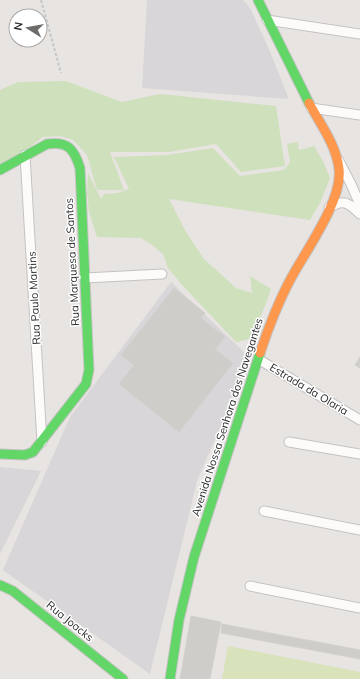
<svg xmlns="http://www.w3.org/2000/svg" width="360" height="679" viewBox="0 0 360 679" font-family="Mulish,sans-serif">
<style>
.industrial{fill:#d8d6d8}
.green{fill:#cfe0bd}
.pitch{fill:#d9e3bb}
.building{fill:#cfcdca;stroke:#d3d0cd}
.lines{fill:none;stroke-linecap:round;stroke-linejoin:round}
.street-casing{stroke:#c4c3c3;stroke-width:11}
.fast-casing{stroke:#c4c3c3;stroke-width:11}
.slow-casing{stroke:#c4c3c3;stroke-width:11}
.path{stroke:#c6c6c6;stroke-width:2;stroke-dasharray:3 2;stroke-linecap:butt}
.street{stroke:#fcfbfa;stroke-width:9}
.fast{stroke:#63d668;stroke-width:9}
.slow{stroke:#ff974d;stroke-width:9}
.labels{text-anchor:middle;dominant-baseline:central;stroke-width:3;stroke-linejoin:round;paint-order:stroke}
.street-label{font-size:11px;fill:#2b2b2b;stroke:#fff}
</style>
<rect width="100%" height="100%" fill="#e8e4e1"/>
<path class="industrial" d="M147 0H243L250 8 269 49 289 99 142 88Z
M171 282 250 358 197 481 150 674 3 570 70 417Z
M0 467 41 471 0 554Z"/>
<path class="green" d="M66 81 122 102 160 94 276 106 285 166 241 172 216 144 169 152H110L124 190H97L87 155 73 140 60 136 43 137 22 153 0 165V90L18 82Z
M298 142 299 150 314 146 324 163 330 178 320 203 310 220 169 199 186 232 204 259 236 288 252 293 250 276 271 289 265 306 250 339 236 342 183 286 168 268 163 254 148 242 140 238 97 237 89 212 87 193 88 173 101 199 104 194 117 193 129 189 114 157 167 155 213 148 240 176 284 170 290 162 287 144Z"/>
<path class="pitch" d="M228 646 360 672V679H222Z"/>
<path class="building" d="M174 288 205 313 201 318 225 337 215 349 233 363 179 432 119 384 134 365 121 355Z
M360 357V368L355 365Z
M191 616 221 622 210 679H180Z
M222 624 360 650V659L221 633Z"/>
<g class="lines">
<g class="street-casing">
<path id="street" d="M267 20 360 34
M311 108 360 115
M25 155 42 442
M339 161 351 184 360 205
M329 208C343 198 349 203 360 214
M85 278 162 274
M258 359 360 420
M289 442 360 454
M264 511 360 530
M250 586 360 608"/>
</g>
<g class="fast-casing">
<path id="fast" d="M258 0 309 103
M0 170 47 144C68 141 74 149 80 168L89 370 86 384 33 452 25 455 0 454
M0 585 13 591 123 679
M170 679 179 620 194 557 260 353"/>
</g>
<g class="slow-casing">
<path id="slow" d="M260 353C268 329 277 305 289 282 304 253 343 201 339 169 336 144 320 124 309 103"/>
</g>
<path class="path" d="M41 0 61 73"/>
<use href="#street" class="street"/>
<use href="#fast" class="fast"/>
<use href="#slow" class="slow"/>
</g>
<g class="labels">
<g class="street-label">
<text transform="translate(72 262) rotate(-93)">Rua Marquesa de Santos</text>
<text transform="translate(34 298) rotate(-93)">Rua Paulo Martins</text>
<text transform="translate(309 389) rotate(31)">Estrada da Olaria</text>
<text transform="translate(227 417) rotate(-72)">Avenida Nossa Senhora dos Navegantes</text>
<text transform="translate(70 621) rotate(39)">Rua Joacks</text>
</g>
</g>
<g transform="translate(28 28) rotate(281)"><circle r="19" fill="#ffffff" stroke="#aaaaaa"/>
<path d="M0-3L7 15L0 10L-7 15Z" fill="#6d6c6b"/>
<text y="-6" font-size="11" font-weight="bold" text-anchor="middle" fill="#2b2b2b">N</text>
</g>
</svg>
